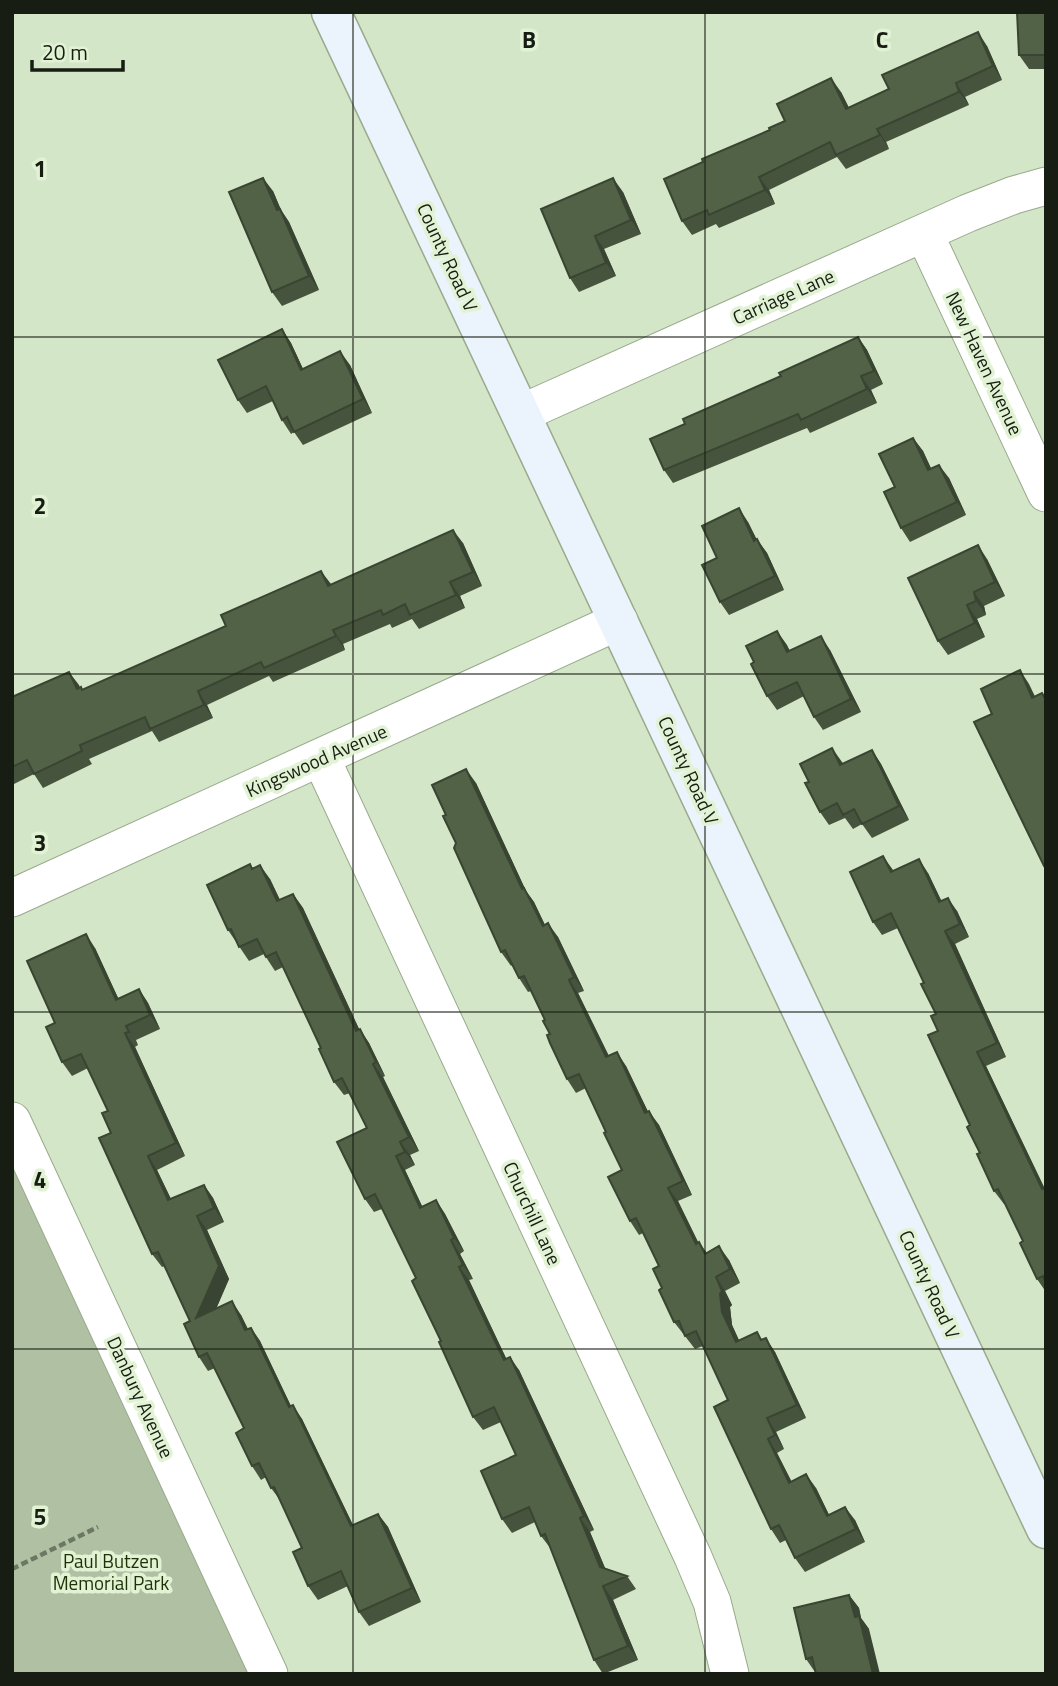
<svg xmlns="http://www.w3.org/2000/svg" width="1058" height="1686" viewBox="0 0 1058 1686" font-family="'Titillium Web',sans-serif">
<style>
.green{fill:#afc0a3}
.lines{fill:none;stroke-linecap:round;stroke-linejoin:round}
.minor-casing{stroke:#99aa8d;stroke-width:39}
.secondary-casing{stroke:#99aa8d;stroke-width:41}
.path{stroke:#6c7864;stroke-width:4.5;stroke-dasharray:7 3.5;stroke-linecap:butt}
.minor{stroke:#fff;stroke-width:37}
.secondary{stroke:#ebf3fd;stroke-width:38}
.wall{fill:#47543d}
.shaded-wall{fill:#394532}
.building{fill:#526247;stroke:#394532;stroke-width:2}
.grid{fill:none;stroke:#171d12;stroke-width:2;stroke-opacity:0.55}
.labels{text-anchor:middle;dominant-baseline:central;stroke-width:7;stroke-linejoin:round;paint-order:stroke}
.street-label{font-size:19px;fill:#171d12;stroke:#e1f3d4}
.park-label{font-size:19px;fill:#1c3206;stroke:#e1f3d4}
.grid-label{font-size:23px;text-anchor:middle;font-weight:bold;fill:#171d12;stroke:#e1f3d4;stroke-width:7;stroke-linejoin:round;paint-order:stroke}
</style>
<rect width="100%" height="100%" fill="#d3e6c7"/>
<path class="green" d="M12 1121 269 1674H12Z"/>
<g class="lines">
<g class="minor-casing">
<path id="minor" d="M924 233 1046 493
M522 413 968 213 1014 195 1046 186
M321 758 693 1557 712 1602 730 1674
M12 898 619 621
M12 1121 269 1674"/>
</g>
<g class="secondary-casing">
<path id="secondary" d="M331 12 1046 1529"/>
</g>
<path class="path" d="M12 1569 98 1527"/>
<use href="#minor" class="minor"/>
<use href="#secondary" class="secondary"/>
</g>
<path class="wall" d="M1046 12V69H1029L1019 55Z
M987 46 1002 80 965 97 969 105 886 142 889 149 846 169 837 157 769 190 775 204 719 228 716 224 692 235 682 221 703 162 770 130 841 92 849 108Z
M273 191 281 210 289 222 319 290 282 306 272 292Z
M623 192 641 234 604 249 616 276 579 292 570 278 541 209Z
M282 329 291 343 303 369 350 365 372 413 303 445 294 432 291 434 282 420 273 401 247 413 238 400Z
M858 337 867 350 883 384 871 390 877 403 810 433 807 428 673 483 664 470 685 424Z
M913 438 923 451 931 469 949 478 966 515 910 542 901 528 895 487Z
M748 522 757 540 767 553 784 590 729 615 720 602 717 558Z
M463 543 482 586 460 596 465 608 419 629 412 619 392 628 390 624 343 644 345 650 273 682 269 676 207 705 213 718 159 742 152 731 89 759 92 764 43 788 34 774 12 785V697L81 687 83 690 331 585Z
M987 559 1005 596 984 606 986 615 977 619 985 637 948 655 938 641Z
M777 631 790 651 830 650 861 712 823 730 814 717 804 696 777 710 767 696 754 662Z
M872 750 881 764 909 820 872 838 862 824 853 829 845 818 829 825 820 812 842 762 843 764Z
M476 783 526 891 534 902 545 925 558 937 584 991 578 993 609 1056 626 1066 648 1112 659 1125 692 1195 678 1201 698 1243 699 1242 707 1253 729 1260 740 1283 725 1291 732 1305 730 1307 732 1325 739 1341 762 1340 775 1352 806 1418 776 1432 784 1449 777 1453 791 1481 816 1488 829 1515 855 1520 865 1542 805 1572 795 1558 786 1540 780 1543 771 1529 728 1400 703 1346 695 1349 674 1322 662 1288 659 1266 643 1233 639 1235 630 1221 622 1170 606 1132 586 1088 576 1093 567 1079 545 1020 531 991 528 992 519 978 512 965 511 966 501 952 456 843 446 815Z
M250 864 253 869 270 879 280 900 293 894 303 908 359 1029 369 1043 385 1076 383 1077 419 1151 410 1155 415 1165 405 1170 422 1206 436 1200 445 1214 464 1251 460 1254 473 1279 469 1280 506 1358 519 1370 594 1530 590 1532 605 1568 627 1576 636 1589 613 1600 638 1660 603 1674 594 1660 551 1549 541 1536 535 1522 512 1533 502 1519 516 1455 501 1422 483 1430 473 1417 416 1278 382 1209 374 1212 365 1199 367 1128 350 1093 344 1095 334 1082 321 1048 283 967 275 971 264 954 249 961 228 930Z
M893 871 928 873 941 900 957 911 969 937 955 944 1006 1057 986 1066 1044 1188H1046V1292L1037 1279 1023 1241 1005 1204H1004L994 1191 970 1125 938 1031 936 1014 924 983 898 928 882 935 873 922Z
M95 948 118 998 139 989 148 1003 160 1029 136 1040 138 1045 135 1047 185 1156 157 1170 171 1199 204 1185 213 1198 224 1222 207 1230 229 1279 216 1309 241 1315 248 1329 251 1328 260 1341 291 1406 302 1419 353 1525 378 1514 388 1527 421 1602 369 1626 359 1612 348 1586 318 1600 308 1586 302 1548 280 1500 271 1488 266 1477 261 1480 252 1466 244 1428 215 1368 208 1371 199 1357 190 1321 165 1266 162 1267 152 1254 111 1133 108 1111 88 1068 72 1076 62 1062 55 1023Z
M849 1595 859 1608 861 1618 869 1629 815 1672 806 1659Z"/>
<path class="shaded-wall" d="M978 32 987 46 1002 80 993 66Z
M831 78 841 92 856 122 846 109Z
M956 83 965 97 969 105 959 92Z
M877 129 886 142 889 149 880 135Z
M759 177 769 190 775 204 765 190Z
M263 178 273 191 281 210 289 222 319 290 309 276Z
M613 178 623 192 641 234 631 220Z
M595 236 604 249 616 276 606 263Z
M282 329 291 343 310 384 301 370Z
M858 337 867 350 883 384 874 371Z
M340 351 350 365 372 413 363 399Z
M861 376 871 390 877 403 867 389Z
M913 438 923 451 938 483 928 470Z
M939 465 949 478 966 515 957 502Z
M739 508 748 522 764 555 754 541Z
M453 530 463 543 482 586 473 572Z
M757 539 767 553 784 590 775 576Z
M978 545 987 559 1005 596 995 582Z
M321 571 331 584 338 600 328 586Z
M450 582 460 596 465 608 456 595Z
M974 592 984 606 986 615 976 601Z
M967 605 977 619 985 637 975 623Z
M333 630 343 644 345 650 336 636Z
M777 631 787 645 797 666 787 652Z
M821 636 830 650 861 712 851 699Z
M1020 670 1029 684 1042 711 1032 698Z
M69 672 79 685 86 702 77 689Z
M198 691 207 705 213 718 204 705Z
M832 748 842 762 850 779 840 765Z
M872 750 881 764 909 820 899 806Z
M466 769 476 783 526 891 534 902 552 940 543 926 522 889Z
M883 856 893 870 900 886 891 872Z
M919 859 928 873 948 915 939 902Z
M260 865 270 879 287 915 277 901Z
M293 894 303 908 366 1044 356 1031Z
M948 898 957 911 969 937 960 924Z
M548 923 558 937 584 991 574 977Z
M945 931 955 944 1006 1057 997 1043Z
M86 934 95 948 125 1013 116 1000Z
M569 980 578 993 616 1071 606 1057Z
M139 989 148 1003 160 1029 150 1015Z
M360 1029 369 1043 385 1076 376 1062Z
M125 1033 135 1047 185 1156 176 1143Z
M617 1052 626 1066 655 1126 645 1113Z
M977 1052 986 1066 1046 1191 1042 1189Z
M373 1064 383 1077 419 1151 409 1137Z
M649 1111 659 1125 692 1195 683 1181Z
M400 1142 410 1155 415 1165 405 1152Z
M148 1156 157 1170 178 1214 168 1200Z
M396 1156 405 1170 429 1221 420 1208Z
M204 1185 213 1198 224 1222 214 1208Z
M668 1188 678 1201 706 1258 696 1244Z
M436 1200 445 1214 464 1251 454 1238Z
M197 1216 207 1230 229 1279 206 1332 196 1318Z
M451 1240 460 1254 473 1279 463 1265Z
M719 1246 729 1260 740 1283 730 1269Z
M459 1267 469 1280 513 1373 504 1360Z
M716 1277 725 1291 732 1305 730 1307 732 1325 746 1355 736 1342 722 1312 720 1294Z
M232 1301 241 1315 255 1344 245 1330Z
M251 1328 260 1341 298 1421 289 1407Z
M766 1338 775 1352 806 1418 797 1405Z
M510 1357 519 1370 594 1530 584 1516Z
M293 1405 302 1419 360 1540 351 1526Z
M767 1418 776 1432 784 1449 775 1435Z
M768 1439 777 1453 799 1496 789 1483Z
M806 1474 816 1488 836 1529 827 1516Z
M845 1507 855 1520 865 1542 856 1529Z
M378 1514 388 1527 421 1602 412 1588Z
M580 1518 590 1532 610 1580 600 1567Z
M603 1586 613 1600 638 1660 628 1646Z
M849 1595 859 1608 861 1618 869 1629 880 1674H873L855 1617Z"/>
<path class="building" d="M1017 12H1046V55H1019Z
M978 32 993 66 956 83 959 92 877 129 880 135 836 155 830 142 759 177 765 190 709 215 707 210 682 221 664 179 703 162 702 159 770 130 769 128 785 121 777 104 831 78 846 109 889 89 882 75Z
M263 178 277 210 280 209 309 276 272 292 229 192Z
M613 178 631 220 595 236 606 263 570 278 541 209Z
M282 329 301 370 340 351 363 399 294 432 287 417 282 420 266 386 238 400 218 360Z
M858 337 874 371 861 376 867 389 801 420 798 414 664 470 650 439 685 424 683 419 781 376 779 373Z
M913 438 928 470 939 465 957 502 901 528 884 492 895 487 879 454Z
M739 508 754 541 757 539 775 576 720 602 702 565 717 558 702 526Z
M453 530 473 572 450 582 456 595 410 615 405 604 383 615 381 610 333 630 336 636 264 668 261 662 198 691 204 705 150 729 145 717 80 745 82 751 34 774 27 760 12 767V697L69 672 77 689 81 687 82 690 226 626 221 615 321 571 328 586Z
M978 545 995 582 974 592 976 601 967 605 975 623 938 641 908 578Z
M777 631 787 652 821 636 851 699 814 717 797 682 767 696 751 664 754 662 746 646Z
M1020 670 1032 698 1042 693 1046 700V865L1044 866 974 722 992 714 981 689Z
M832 748 840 765 872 750 899 806 862 824 854 809 843 815 837 803 820 812 805 783 809 782 800 764Z
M466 769 522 889 524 888 543 926 548 923 574 977 569 980 606 1057 617 1052 645 1113 649 1111 683 1181 668 1188 696 1244 699 1242 705 1254 719 1246 730 1269 716 1277 722 1291 720 1294 722 1312 736 1342 757 1332 761 1340 766 1338 797 1405 767 1418 775 1435 768 1439 789 1483 806 1474 827 1516 845 1507 856 1529 795 1558 779 1525 771 1529 714 1407 728 1400 696 1331 685 1336 679 1321 674 1322 659 1290 662 1288 653 1269 659 1266 636 1218 630 1221 608 1177 622 1170 604 1133 606 1132 579 1074 567 1079 550 1043 547 1035 550 1034 543 1021 545 1020 524 976 519 978 505 950 501 952 454 848 456 843 443 816 446 815 432 785Z
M883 856 891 872 919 859 939 902 948 898 960 924 945 931 997 1043 977 1052 1042 1189 1046 1188V1283L1043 1276 1037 1279 1020 1243 1023 1241 998 1189 994 1191 977 1154 980 1153 967 1127 970 1125 928 1035 938 1031 931 1016 936 1014 921 984 924 983 891 913 873 922 850 872Z
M250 864 252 869 260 865 277 901 293 894 356 1031 360 1029 376 1062 373 1064 409 1137 400 1142 405 1152 396 1156 420 1208 436 1200 454 1238 451 1240 463 1265 459 1267 504 1360 510 1357 584 1516 580 1518 600 1567 627 1576 603 1586 628 1646 594 1660 545 1534 541 1536 529 1507 502 1519 481 1471 516 1455 494 1407 473 1417 439 1342 441 1341 412 1281 416 1278 375 1194 365 1199 337 1142 367 1128 342 1078 334 1082 319 1049 321 1048 276 952 266 957 257 939 239 947 231 929 228 930 207 885Z
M86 934 116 1000 139 989 150 1015 126 1026 129 1032 125 1033 176 1143 148 1156 168 1200 204 1185 214 1208 197 1216 219 1266 196 1318 232 1301 245 1330 251 1328 289 1407 293 1405 351 1526 378 1514 412 1588 359 1612 341 1571 308 1586 293 1552 302 1548 274 1487 271 1488 259 1463 252 1466 236 1433 244 1428 207 1353 199 1357 184 1324 190 1321 158 1252 152 1254 99 1138 111 1133 102 1113 108 1111 81 1054 62 1062 46 1027 55 1023 27 961Z
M849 1595 855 1617 859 1616 873 1674H816L812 1657 806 1659 794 1608Z"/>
<path class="grid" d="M353 12V1674M705 12V1674M12 337H1046M12 674H1046M12 1012H1046M12 1349H1046"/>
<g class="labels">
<g class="street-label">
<text transform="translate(448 257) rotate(65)">County Road V</text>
<text transform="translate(783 296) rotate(-24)">Carriage Lane</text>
<text transform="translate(985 363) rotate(65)">New Haven Avenue</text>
<text transform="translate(316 760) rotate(-24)">Kingswood Avenue</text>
<text transform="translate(689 770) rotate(65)">County Road V</text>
<text transform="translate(533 1213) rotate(65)">Churchill Lane</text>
<text transform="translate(930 1284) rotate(65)">County Road V</text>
<text transform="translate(141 1397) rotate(65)">Danbury Avenue</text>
</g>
<g class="park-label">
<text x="111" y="1560">Paul Butzen<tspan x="111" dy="22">Memorial Park</tspan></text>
</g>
</g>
<g class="grid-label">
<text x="529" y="48">B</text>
<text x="882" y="48">C</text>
<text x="40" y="177">1</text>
<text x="40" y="514">2</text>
<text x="40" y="851">3</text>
<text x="40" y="1188">4</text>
<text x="40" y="1525">5</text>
</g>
<rect width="1058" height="1686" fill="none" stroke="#171d12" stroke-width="28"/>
<path d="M32 60v10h91v-10" fill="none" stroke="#171d12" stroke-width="3.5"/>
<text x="42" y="60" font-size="21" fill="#171d12" stroke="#e1f3d4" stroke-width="5" paint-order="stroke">20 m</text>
</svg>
